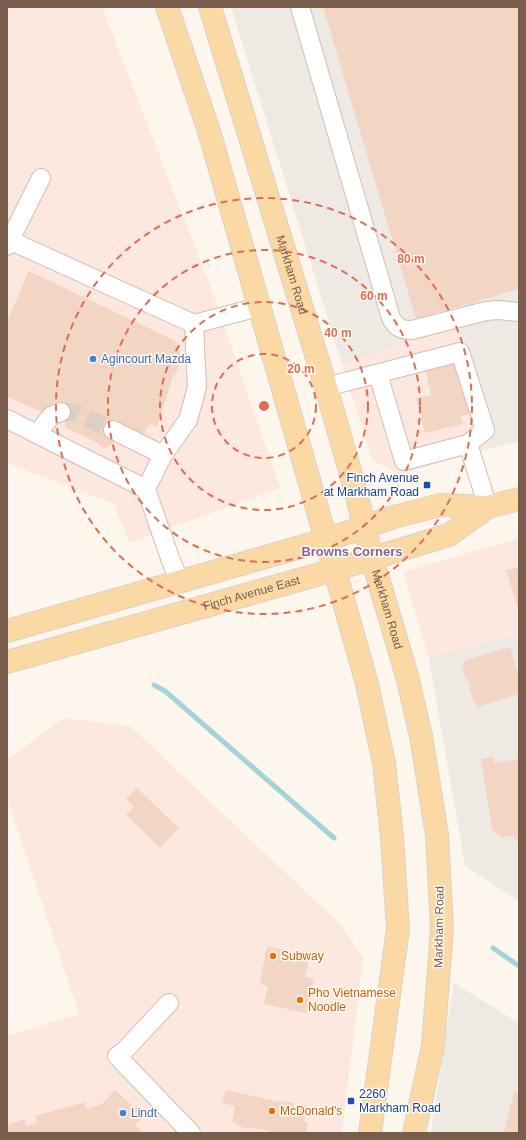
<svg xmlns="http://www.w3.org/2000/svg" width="526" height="1140" viewBox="0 0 526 1140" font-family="Arial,sans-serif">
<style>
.commercial{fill:#fde8e0}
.industrial{fill:#efe9e4}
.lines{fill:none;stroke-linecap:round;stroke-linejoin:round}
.stream{stroke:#a5d3da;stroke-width:5}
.building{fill:#f3d5c3}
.minor-tunnel{stroke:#dcd0c4;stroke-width:18;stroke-dasharray:18 9;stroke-linecap:butt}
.minor-casing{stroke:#d1beb0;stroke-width:20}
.major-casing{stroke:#dad1cd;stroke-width:24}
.minor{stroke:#fff;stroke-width:18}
.major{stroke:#fbd9a5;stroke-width:22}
.ring{fill:none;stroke:#dc6d51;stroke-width:2;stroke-dasharray:7 5}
.shop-dot{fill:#3f7fe0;stroke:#fffaf3;stroke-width:1.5}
.transit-dot{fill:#1a4fb4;stroke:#fffaf3;stroke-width:1.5}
.food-dot{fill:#e8710a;stroke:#fffaf3;stroke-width:1.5}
.labels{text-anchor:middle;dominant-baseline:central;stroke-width:3;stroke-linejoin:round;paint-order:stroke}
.street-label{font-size:12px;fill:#7a5c4d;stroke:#fffaf3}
.shop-label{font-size:12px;fill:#366cbe;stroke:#fffaf3;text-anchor:start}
.transit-label{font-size:12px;fill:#164399;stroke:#fffaf3;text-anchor:end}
.food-label{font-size:12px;fill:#c56008;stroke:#fffaf3;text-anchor:start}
.neighbourhood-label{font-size:13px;font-weight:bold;fill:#846695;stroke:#fffaf3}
.centre{fill:#dc6d51;stroke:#fffaf3;stroke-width:2}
.ring-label{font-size:12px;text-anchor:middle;font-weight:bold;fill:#dc6d51;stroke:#fffaf3;stroke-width:3;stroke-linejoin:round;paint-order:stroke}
</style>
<rect width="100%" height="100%" fill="#fdf6ec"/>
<path class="commercial" d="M7 7H102L216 301 280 488 129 543 114 504 7 463Z
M457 325 492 448 399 474 372 460 342 364Z
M519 538V634L429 658 403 572Z
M63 718 130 726 342 926 363 959 342 1133H7V1036L79 1014 7 799V760Z"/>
<path class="industrial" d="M231 7H519V441L492 448 457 325 342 364Z
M519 634V901L465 866 429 658Z
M454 983 519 1023V1133H431Z"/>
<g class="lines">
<path class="stream" d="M154 685 165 691 334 838
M493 948 519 966"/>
</g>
<path class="building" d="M323 7H519V289L416 319Z
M29 271 176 341 180 352V362L176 373 173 377 157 427 149 424 142 441 122 433 115 442 108 447 103 448 96 442 66 428 63 417 58 419 7 397V321Z
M459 360 472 413 461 416 463 424 425 433 416 398 431 395 425 369Z
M519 567V613L506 570Z
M510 647 519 677V694L477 707 476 703 474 704 469 688 471 687 469 681 467 682 462 666 464 665 463 661Z
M494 757V763L519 759V841L510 836 502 837 492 830 481 759Z
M137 788 179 828 160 848 126 815 134 807 126 799Z
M268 946 310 956 305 977 314 979 306 1013 264 1004 268 986 260 984 266 949 267 950Z
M115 1090 135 1108 137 1107 145 1115 135 1125 144 1133H7V1125L25 1119 26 1126 37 1123 35 1116 85 1102 86 1109 102 1104Z
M226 1090 284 1103V1101L294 1103V1106L302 1108V1105L311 1107 309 1115 305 1114 304 1121 308 1122 306 1132 269 1133 270 1131 249 1127V1129L238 1126 239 1124 232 1122 235 1106 222 1103Z
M514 1092 519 1094V1133H504Z"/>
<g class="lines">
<path class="minor-tunnel" d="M61 412H74L113 430"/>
<g class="minor-casing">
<path id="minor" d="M300 7 391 318C397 328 401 330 412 330L486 311 498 310 519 312
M9 240 194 324 197 387 188 420 163 455 146 489 171 561 180 581
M7 246 41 178
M194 324 259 307
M326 387 460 352 485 430 468 444 404 461 378 374
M7 419 146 489
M113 430 163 455
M37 434 51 416 61 412
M468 444 488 507
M169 1003 124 1051 117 1056 191 1133"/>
</g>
<g class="major-casing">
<g id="major">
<path d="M167 7 209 131 343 599 367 684 384 763 392 837 398 929 370 1133"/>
<path id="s1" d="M210 7 326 387 356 492 372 558 407 676 421 736 437 835 442 929 433 1046 414 1133"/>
<path d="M7 631 325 540 394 517 440 505 488 507 519 499"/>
<path id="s2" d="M7 662 334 570 449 535 488 507"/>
</g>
</g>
<use href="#minor" class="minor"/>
<use href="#major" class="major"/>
</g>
<g class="ring">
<circle cx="264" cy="406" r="52"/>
<circle cx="264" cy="406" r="104"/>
<circle cx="264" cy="406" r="156"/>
<circle cx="264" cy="406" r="208"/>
</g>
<g class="shop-dot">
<circle cx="93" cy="359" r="4"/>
<circle cx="123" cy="1113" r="4"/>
</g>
<g class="transit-dot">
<rect x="423" y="481" width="8" height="8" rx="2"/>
<rect x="347" y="1097" width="8" height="8" rx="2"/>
</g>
<g class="food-dot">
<circle cx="273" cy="956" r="4"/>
<circle cx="300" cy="1000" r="4"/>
<circle cx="272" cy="1111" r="4"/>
</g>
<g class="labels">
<g class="street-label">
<text stroke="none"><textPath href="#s1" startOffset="280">Markham Road</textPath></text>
<text stroke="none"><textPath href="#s2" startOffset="254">Finch Avenue East</textPath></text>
<text stroke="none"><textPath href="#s1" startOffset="628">Markham Road</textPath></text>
<text transform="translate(439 927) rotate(-89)">Markham Road</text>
</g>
<g class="shop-label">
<text x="101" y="359">Agincourt Mazda</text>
<text x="131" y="1113">Lindt</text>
</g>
<g class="transit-label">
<text x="419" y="478">Finch Avenue<tspan x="419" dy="14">at Markham Road</tspan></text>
<text x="359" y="1094" text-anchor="start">2260<tspan x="359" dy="14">Markham Road</tspan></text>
</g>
<g class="food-label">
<text x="281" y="956">Subway</text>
<text x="308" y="993">Pho Vietnamese<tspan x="308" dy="14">Noodle</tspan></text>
<text x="280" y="1111">McDonald's</text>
</g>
<g class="neighbourhood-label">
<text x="352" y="551">Browns Corners</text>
</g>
</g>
<circle cx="264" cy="406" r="6" class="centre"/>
<g class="ring-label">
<text x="411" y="263">80 m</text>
<text x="374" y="300">60 m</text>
<text x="338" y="337">40 m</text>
<text x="301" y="373">20 m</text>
</g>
<rect width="526" height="1140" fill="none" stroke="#7a5c4d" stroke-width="16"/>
</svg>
